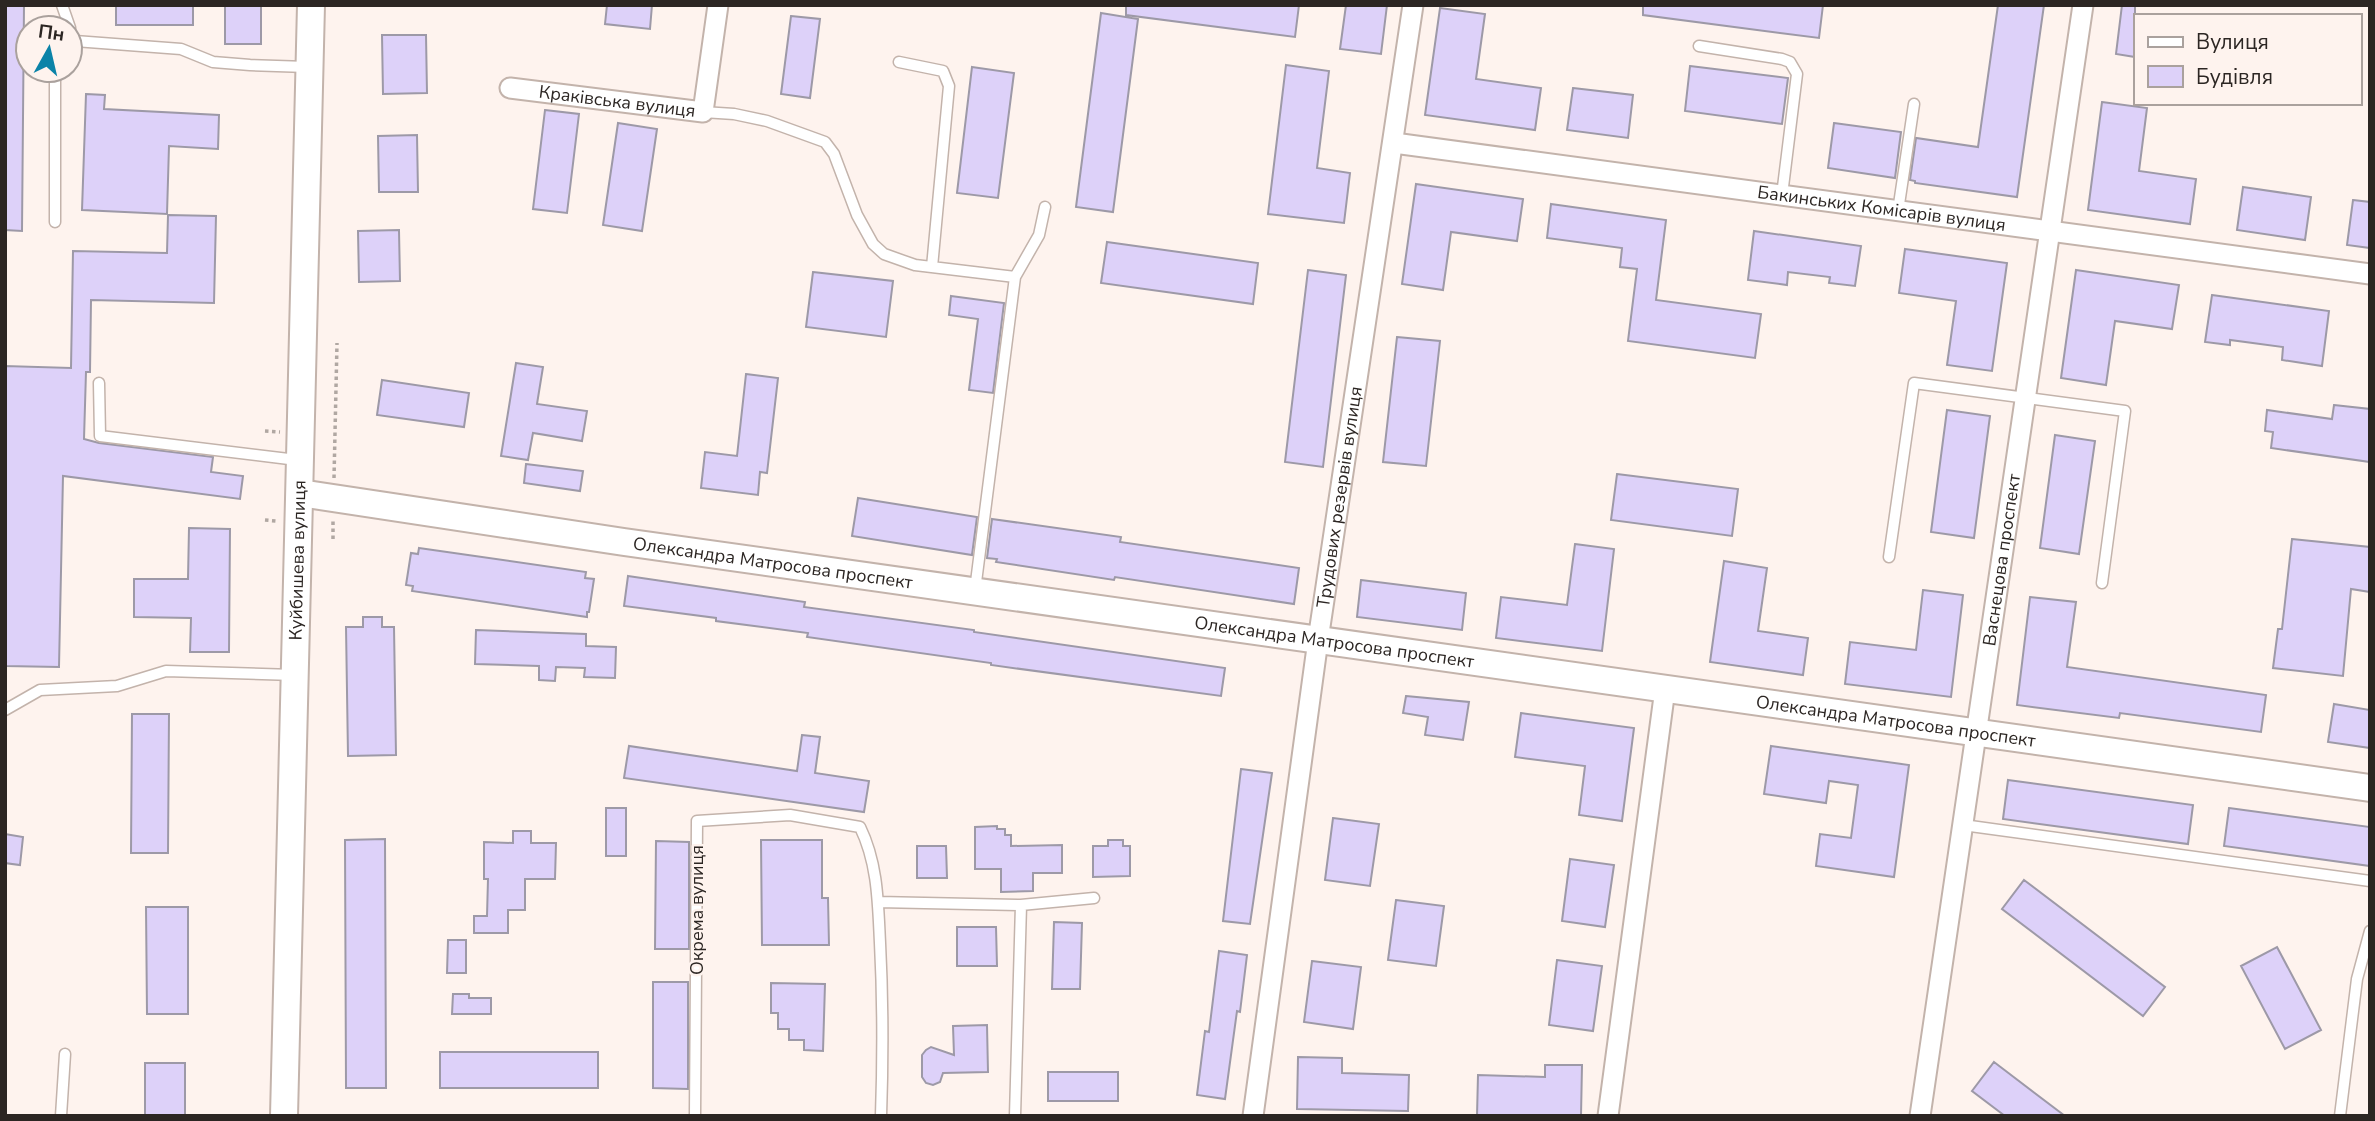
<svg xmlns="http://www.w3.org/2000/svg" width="2375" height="1121" viewBox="0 0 2375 1121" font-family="'Nunito Sans',sans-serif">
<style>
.building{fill:#ddd1f9;stroke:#9d99a7;stroke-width:2}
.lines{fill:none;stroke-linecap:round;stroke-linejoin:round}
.service-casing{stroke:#c3b3ab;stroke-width:13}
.minor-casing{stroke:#c3b3ab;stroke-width:23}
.secondary-casing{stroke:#c3b3ab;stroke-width:30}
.path{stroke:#b0a7a2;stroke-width:3.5;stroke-dasharray:3.5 3.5;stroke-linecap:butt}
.service{stroke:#fff;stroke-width:10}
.minor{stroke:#fff;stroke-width:19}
.secondary{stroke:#fff;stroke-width:26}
.labels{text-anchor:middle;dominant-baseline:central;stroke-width:5;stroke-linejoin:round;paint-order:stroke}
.street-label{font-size:18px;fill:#2c2623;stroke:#fef3ee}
</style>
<rect width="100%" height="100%" fill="#fef3ee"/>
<path class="building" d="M5 5H24L22 231 5 230Z
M116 5H193V25H116Z
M225 5H261V44H225Z
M607 5H652L650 29 605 24Z
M1126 5H1299L1295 37 1126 15Z
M1346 5H1387L1381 54 1340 49Z
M1643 5H1823L1819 38 1643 15Z
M1998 5H2044L2017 197 1915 183V181L1910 180 1916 138 1978 147Z
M2122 5H2135V57L2116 54Z
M1440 8 1485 14 1476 79 1541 88 1535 130 1425 115Z
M1101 13 1138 19 1113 212 1076 207Z
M791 16 820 19 810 98 781 94Z
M382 35H426L427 93 383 94Z
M1286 65 1329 71 1317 168 1350 173 1344 223 1268 214Z
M1690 66 1788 78 1782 124 1685 111Z
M972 67 1014 73 998 198 957 193Z
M1573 88 1633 95 1628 138 1567 130Z
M86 94 105 95 104 109 219 115 218 149 169 146 167 214 82 210Z
M2102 102 2147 108 2139 171 2196 179 2190 224 2088 210Z
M545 110 579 114 567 213 533 209Z
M618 123 657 129 642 231 603 225Z
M1834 123 1901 132 1895 178 1828 168Z
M417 135 418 192H379L378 136Z
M1416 184 1523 199 1517 241 1451 232 1443 290 1402 284Z
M2243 187 2311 197 2305 240 2237 230Z
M2353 200 2370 202V248L2347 245Z
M1551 204 1666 220 1656 300 1761 314 1755 358 1628 341 1637 269 1620 267 1622 248 1547 238Z
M168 215 216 216 214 303 91 300 90 372H86L84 439 99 443 213 457 211 472 243 476 240 499 63 476 59 667 5 666V366L71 368 73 251 167 253Z
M399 230 400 281 359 282 358 231Z
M1754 231 1861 246 1855 286 1829 283 1830 277 1788 272 1787 285 1748 280Z
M1107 242 1258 263 1253 304 1101 283Z
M1905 249 2007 263 1992 371 1947 365 1956 301 1899 293Z
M1308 270 1346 275 1323 467 1285 462Z
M2076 270 2179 285 2172 329 2115 321 2106 385 2061 378Z
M813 272 893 281 886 337 806 327Z
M2212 295 2329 311 2322 366 2282 360 2283 347 2230 340V345L2205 342Z
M951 296 1004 303 993 393 969 390 978 319 949 315Z
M1397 337 1440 341 1426 466 1383 462Z
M516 363 543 367 537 404 587 411 582 441 533 433 528 460 501 456Z
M746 374 778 378 767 473 760 472 758 495 701 488 705 452 737 456Z
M382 380 469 393 464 427 377 415Z
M2334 405 2370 409V462L2271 448 2273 432 2265 431 2267 410 2332 419Z
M1947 410 1990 416 1974 538 1931 532Z
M2055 435 2095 441 2079 554 2040 548Z
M526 464 583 471 580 491 524 483Z
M1617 474 1738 489 1732 536 1611 520Z
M858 498 977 517 972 555 852 536Z
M992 519 1121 537 1120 542 1299 568 1294 604 1115 577 1114 580 996 562 997 559 987 558Z
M189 528 230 529 229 652H190L191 618 134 617V579H188Z
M2292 539 2370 547V592L2351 589 2343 676 2273 668 2278 629H2282Z
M1575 544 1614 549 1602 651 1496 638 1501 597 1567 605Z
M419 548 586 572 585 578 594 579 589 612H587V617L412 591 413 586 406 585 411 553 418 554Z
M1724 561 1767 568 1758 631 1808 638 1803 675 1710 662Z
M628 576 805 602 804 607 974 630V632L1225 668 1221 696 991 665V663L807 637 808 633 716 621V618L624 606Z
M1361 580 1466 593 1462 630 1357 617Z
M1923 590 1963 595 1951 697 1845 684 1850 642 1916 650Z
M2030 597 2076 602 2067 667 2266 695 2261 732 2120 713 2119 718 2017 705Z
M363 617H382V627H394L396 755 348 756 346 627H363Z
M476 630 586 634V646L616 647 615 678 584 677 585 668 556 667 555 681 539 680V666L475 664Z
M1406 696 1469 702 1463 740 1425 735 1428 717 1403 713Z
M2334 704 2370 710V748L2328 742Z
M1521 713 1634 728 1622 821 1579 815 1585 766 1515 757Z
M132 714H169L168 853H131Z
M802 735 820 737 815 773 869 781 864 812 624 778 629 746 797 771Z
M1771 746 1909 765 1894 877 1816 866 1820 834 1851 838 1858 785 1829 781 1826 803 1764 794Z
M1241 769 1272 773 1250 924 1223 921Z
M2008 780 2193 805 2188 844 2003 819Z
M606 808H626V856H606Z
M2229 808 2370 827V866L2224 846Z
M1333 818 1379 824 1370 886 1325 880Z
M997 826V829H1005V835H1011V846L1062 845V873H1033V891L1001 892V869H975V827Z
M513 831H531V843H556L555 879H525V910H508V933H474V916H487L488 879H484V842L513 843Z
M5 834 23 837 20 865 5 863Z
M385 839 386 1088H346L345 840Z
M761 840H822V898H828L829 945H762Z
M1108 840H1123V846H1130V876L1093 877V846H1108Z
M656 841 689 842V949H655Z
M917 846H946L947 878H917Z
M1570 859 1614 865 1605 927 1562 921Z
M2024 880 2165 987 2143 1016 2002 909Z
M1396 900 1444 906 1436 966 1388 960Z
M146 907H188V1014H147Z
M1054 922 1082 923 1080 989H1052Z
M957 927H996L997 966H957Z
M448 940H466V973H447Z
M2277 947 2321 1030 2285 1049 2241 966Z
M1219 951 1247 955 1240 1012 1237 1011 1225 1099 1197 1095 1205 1031 1209 1032Z
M1557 960 1602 966 1593 1031 1549 1025Z
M1312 961 1361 967 1353 1029 1304 1022Z
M653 982H688V1089L653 1088Z
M771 983 825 984 823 1051 804 1050V1040H789V1029H778V1013H771Z
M453 994H469V998H491V1014H452Z
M987 1025 988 1072 943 1073 940 1082 933 1085 926 1083 922 1077V1055L926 1050 931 1047 954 1055 953 1026Z
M440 1052H598V1088H440Z
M1298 1057 1342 1058V1073L1409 1075 1408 1111 1297 1109Z
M1994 1062 2065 1116H2005L1972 1091Z
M145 1063H185V1116H145Z
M1545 1065H1582L1581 1116H1477L1478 1075 1545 1077Z
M1048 1072H1118V1101H1048Z"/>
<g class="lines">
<g class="service-casing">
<path id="service" d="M62 5 70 28
M70 45 75 41 181 49 213 62 250 65 307 67
M1699 46 1782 59 1790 62 1797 74 1782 195
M899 62 943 71 949 86 932 267
M55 70V222
M703 112 734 114 767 121 825 142 834 154 857 215 873 244 884 254 915 265 1015 277
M1898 211 1914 104
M99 383 100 436 297 460
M1889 557 1914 383 2125 411 2102 583
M975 590 1015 277 1039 235 1045 207
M5 710 40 690 117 686 166 671 294 675
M1963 825 2370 881
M878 902 1021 905 1094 898
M61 1116 65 1054
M695 1116 697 821 790 815 860 827C878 864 878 903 880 943 883 1001 883 1058 881 1116
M1015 1116 1021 905
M2340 1116 2357 979 2370 931"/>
</g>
<g class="minor-casing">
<g id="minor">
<path id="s1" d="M510 88 703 112 718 5"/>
<path id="s2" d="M1394 143 2370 274"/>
<path id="s3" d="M1253 1116 1318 640 1413 5"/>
<path d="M1608 1116 1665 689"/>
<path id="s4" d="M1920 1116 2083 5"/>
</g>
</g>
<g class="secondary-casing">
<g id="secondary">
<path id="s5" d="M300 493 624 542 2370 788"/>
<path id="s6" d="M284 1116 311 5"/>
</g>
</g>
<path class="path" d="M265 431 280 432
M334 478 337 343
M265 520 276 521
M333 539V520"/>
<use href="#service" class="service"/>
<use href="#minor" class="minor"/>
<use href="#secondary" class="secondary"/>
</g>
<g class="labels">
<g class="street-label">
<text stroke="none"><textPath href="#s1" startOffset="108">Краківська вулиця</textPath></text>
<text stroke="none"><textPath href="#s2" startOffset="492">Бакинських Комісарів вулиця</textPath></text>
<text stroke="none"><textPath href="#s3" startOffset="625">Трудових резервів вулиця</textPath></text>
<text stroke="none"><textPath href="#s4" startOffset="562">Васнецова проспект</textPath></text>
<text stroke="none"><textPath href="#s6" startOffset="556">Куйбишева вулиця</textPath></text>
<text stroke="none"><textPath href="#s5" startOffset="478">Олександра Матросова проспект</textPath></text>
<text stroke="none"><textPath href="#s5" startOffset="1045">Олександра Матросова проспект</textPath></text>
<text stroke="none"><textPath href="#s5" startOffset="1612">Олександра Матросова проспект</textPath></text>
<text transform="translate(697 910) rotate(-90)">Окрема вулиця</text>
</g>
</g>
<rect width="2375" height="1121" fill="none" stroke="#2c2623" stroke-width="14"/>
<rect x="2134" y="14" width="228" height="91" fill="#fef3ee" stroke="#aaa19d" stroke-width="2"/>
<rect x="2148" y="37" width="35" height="10" fill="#ffffff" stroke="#aaa19d" stroke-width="2"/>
<text x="2196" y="49" font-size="21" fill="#2c2623">Вулиця</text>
<rect x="2148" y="66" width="35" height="21" fill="#ddd1f9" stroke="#aaa19d" stroke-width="2"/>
<text x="2196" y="84" font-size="21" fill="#2c2623">Будівля</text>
<g transform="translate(49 49) rotate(8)"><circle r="33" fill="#fef3ee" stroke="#aaa19d" stroke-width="2"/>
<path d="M0-5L12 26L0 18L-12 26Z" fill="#0b83a8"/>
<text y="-10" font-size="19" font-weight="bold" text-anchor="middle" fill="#2c2623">Пн</text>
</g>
</svg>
